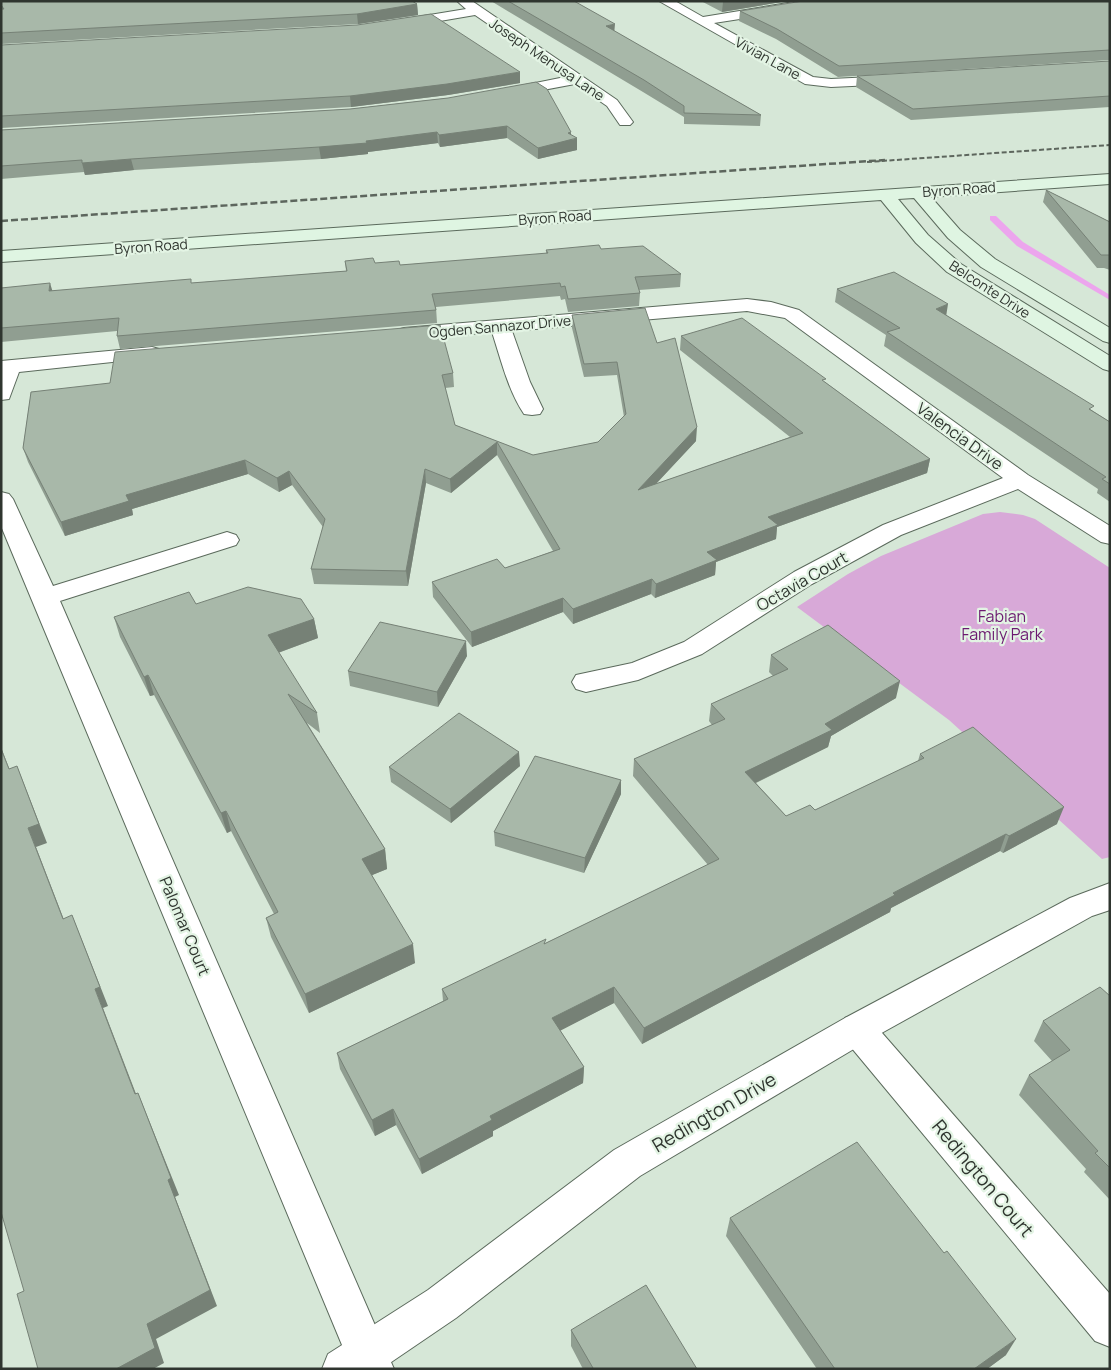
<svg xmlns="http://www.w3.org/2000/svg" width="1111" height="1370" viewBox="0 0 1111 1370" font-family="Manrope,sans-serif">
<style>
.green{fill:#d8a9d8}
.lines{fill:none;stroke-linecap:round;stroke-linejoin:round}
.stream{fill:#eca5ed;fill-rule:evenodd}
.minor-casing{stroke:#5b6a5c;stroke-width:2}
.tertiary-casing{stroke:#5b6a5c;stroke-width:2}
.secondary-casing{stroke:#5b6a5c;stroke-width:2}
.minor{fill:#fff;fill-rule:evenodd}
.tertiary{fill:#fff;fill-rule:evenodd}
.secondary{fill:#dff5e2;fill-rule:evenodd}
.rail-far1{stroke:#5d665d;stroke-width:2;stroke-dasharray:5 2.5;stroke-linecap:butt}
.rail{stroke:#5d665d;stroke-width:2.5;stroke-dasharray:7 3;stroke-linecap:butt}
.wall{fill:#909e91}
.shaded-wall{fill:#768176}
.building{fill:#a8b8a9;stroke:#768176}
.labels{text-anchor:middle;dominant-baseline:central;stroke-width:4.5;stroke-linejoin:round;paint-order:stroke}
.far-street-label{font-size:14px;fill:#2f352f;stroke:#e3f4e4}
.street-label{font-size:16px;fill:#2f352f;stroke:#e3f4e4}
.park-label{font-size:16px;fill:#6c1970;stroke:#e3f4e4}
.near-street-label{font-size:19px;fill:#2f352f;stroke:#e3f4e4}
</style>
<rect width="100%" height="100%" fill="#d6e7d7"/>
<path class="green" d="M1000 512 1023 515 1035 519 1110 568V857L1102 859 949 720 797 607 848 574 881 556 983 514Z"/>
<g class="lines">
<path class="stream" d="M990 216H996L1023 242 1110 295V300L1017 246 990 220Z"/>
<g class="minor-casing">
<path id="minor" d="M457 1H472L617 100 633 122 630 125H620L607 106 575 84 506 97 501 96 499 93 501 90 565 77 475 15 399 28 392 24 399 20 466 9Z
M659 1H675L703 17 800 1H837L831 5 714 23 813 77 831 79 894 76 899 77 901 80 899 83 894 84 831 87 805 84Z
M747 299 771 302 799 310 1028 475 1110 526V544L1101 542 1018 489 901 535 812 584 702 654 638 680 586 692 576 689 572 682 576 675 632 663 684 642 794 572 883 525 1003 478 785 318 747 311 512 331 530 382 543 409 540 414 532 415 524 414C508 390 501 360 492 332L404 340 397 338 394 334 397 330 404 328Z
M152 347 159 349 162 353 159 357 19 372 9 399 1 400V361Z
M1 492 9 494 13 499 53 586 227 532 236 535 239 540 236 545 60 601 394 1369H352L1 526Z
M857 1014 869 1018 1110 1294V1347L1095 1341 845 1040 840 1029 845 1018Z"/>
</g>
<g class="tertiary-casing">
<path id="tertiary" d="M1110 883V910L1092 916 869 1040 640 1176 456 1318 381 1369H322L328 1354 428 1290 614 1150 845 1018 1070 898Z"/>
</g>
<g class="secondary-casing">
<path id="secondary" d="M1110 174V184L931 197 960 230 995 259 1110 328V343L1103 341 981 267 948 238 914 198 898 199 928 235 961 264 1110 356V371L1103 369 947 272 916 243 881 200 1 262V251Z"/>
</g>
<use href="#minor" class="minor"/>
<use href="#tertiary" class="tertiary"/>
<use href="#secondary" class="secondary"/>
<path class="rail-far1" d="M867 162 1110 145"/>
<path class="rail" d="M1 221 885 160"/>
</g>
<path class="wall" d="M1 1 417 4 418 15 358 24 1 44Z
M491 1H574L614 31 761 115 760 126 684 124V117L643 92Z
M701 1H787L722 12Z
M1110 1V60L838 77 776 39 739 21 740 11Z
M1 45 520 83 448 95 351 107 1 128Z
M1110 61V107L911 120 856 87 857 76Z
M448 98 571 135 577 150 538 159 507 138 440 147 438 143 368 152V154L321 159 134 170 85 175 84 172 1 179V130L350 109Z
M1046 190 1110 222V270L1104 268H1097L1043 202Z
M601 249 681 274 680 287 639 290 640 293 639 306 568 312 565 299 561 300 560 296 436 307 437 323 120 349 117 336V331L1 342V288L52 291 192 283 346 271 345 261 400 265 546 254V250Z
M837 289 946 315 1110 422V502L1097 493 1098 489 884 346 886 335 835 302Z
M572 315 657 343 696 441 656 484 790 437 680 350 681 336 825 382 930 459 927 473 777 527 776 539 716 562 715 575 655 598 651 594 573 624 563 612 472 647 433 597 432 582 505 568 553 551 497 455 451 493 426 483 408 586 314 584 311 569 323 527 292 485 279 492 248 474 132 509 133 515 65 536 28 462 23 448 31 392 453 373 454 387 445 388 455 425 533 455 598 442 624 417 617 375 584 377 572 328Z
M114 617 314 619 318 638 278 653 317 713 320 733 307 723 385 849 387 869 372 875 415 963 309 1013 271 937 266 918 274 914 231 831 227 833 154 695 150 696 120 637Z
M771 655 896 698 831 736 828 747 756 783 786 816 815 810 918 761 920 754 1057 824 1003 853 1000 851 891 908 890 912 642 1044 614 1003 560 1030 584 1067 583 1083 493 1131V1136L422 1174 396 1125 375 1136 340 1069 337 1053 443 1001 442 989 546 943 708 865 633 776 634 759 712 725 709 721 711 704 773 676 769 672Z
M467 656 438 707 350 686 348 671Z
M520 766 451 823 391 782 389 767Z
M621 780V794L584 873 495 846 494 832Z
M1110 996V1200L1084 1172 1086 1169 1019 1095 1029 1075 1052 1061 1034 1041 1043 1021Z
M730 1218 1006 1355 987 1369H817L726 1236Z
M571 1330 697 1369H583L571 1346Z"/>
<path class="shaded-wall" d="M726 1H787L722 12 723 2Z
M417 4 418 15 358 24 357 14Z
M615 24 614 35 606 26Z
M520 72V83L448 95 351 107 350 96Z
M507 126V138L440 147 439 135Z
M437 132 438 143 368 152V154L321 159 319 147Z
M571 132V140L577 138V150L538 159V148Z
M131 159 134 170 85 175 82 163Z
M50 283 54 296 49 291Z
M948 304 946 317 936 309Z
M697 427 696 441 637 504 638 490Z
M497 442V455L451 493 450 479Z
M930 459 927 473 777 527 776 539 716 562 715 575 655 598 656 584 707 552 768 517Z
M245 460 248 474 132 509 133 515 65 536 61 522 126 495Z
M425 469 426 483 408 586 406 571Z
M289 471 292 485 279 492 277 478Z
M652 579 651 594 573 624V609Z
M563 598V612L472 647 471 632Z
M314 619 318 638 272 655 268 635Z
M466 641 467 656 438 707 437 692Z
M148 675 154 695 150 696 144 677Z
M900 681 896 698 831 736 828 747 743 789 745 772 825 724Z
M1 747 17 789 1 749Z
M519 752 520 766 451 823 450 809Z
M17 766 47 843 36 847 71 938 63 919 28 828Z
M621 780V794L584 873 585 858Z
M1064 807 1057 824 1003 853 1009 836Z
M226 811 231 831 227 833 221 813Z
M1006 834 1000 851 891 908 890 912 642 1044 644 1028 893 893Z
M385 849 387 869 365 878 362 859Z
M72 915 108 1006 103 1008 143 1112 135 1094 95 989Z
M413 944 415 963 309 1013 305 994Z
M614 987V1003L552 1035V1018Z
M584 1067 583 1083 493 1131V1136L422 1174 419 1159 490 1116Z
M138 1093 179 1195 175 1197 217 1306 156 1339 164 1363 153 1369H116L147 1324 168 1180Z
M393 1109 396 1125 375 1136 372 1120Z
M1016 1339 1006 1355 987 1369H974Z"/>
<path class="building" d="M1 1H412L417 4 357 14 1 33V9H4L1 5Z
M508 1H574L615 24 606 26 761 115 684 113V106L644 80Z
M803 1H1110V50L839 66 777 29 740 11Z
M431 14 520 72 447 84 350 96 1 116V45L357 25Z
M1110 61V96L913 109 857 76Z
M536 82 547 89 571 132 568 133 577 138 538 148 507 126 439 135 437 132 366 141 367 143 319 147 131 159 82 163V160L1 166V130L350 109 448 98Z
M1046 190 1110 222V255H1101Z
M599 245 601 249 643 246 681 274 635 277 640 293 568 299 565 286 561 287 560 283 432 294 436 310 117 336 119 318 1 328V288L50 283 49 291 191 279V283L347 271 345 261 373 258 375 263 399 261 400 265 548 253 546 250Z
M894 272 948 304 936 309 1094 406 1089 409 1110 422V484L1102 479 1106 477 887 332 900 328 837 289Z
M645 308 657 343 675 338 697 427 638 490 803 433 681 336 742 318 826 379 822 380 930 459 768 517 778 525 707 552 717 560 656 584 652 579 573 609 563 598 471 632 432 582 497 559 505 568 560 549 497 442 450 479 425 469 406 571 311 569 325 519 289 471 277 478 245 460 126 495 129 501 61 522 23 448 31 392 110 383 115 352 440 325 453 373 442 375 455 425 533 455 598 442 626 414 617 362 584 364 572 315Z
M248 587 301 599 314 619 268 635 317 713 288 694 385 849 362 859 413 944 305 994 266 918 278 912 226 811 221 813 148 675 144 677 114 617 189 592 196 604Z
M380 622 466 641 437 692 348 671Z
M828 625 900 681 825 724 832 730 745 772 786 816 810 805 815 810 924 758 920 754 973 727 1064 807 1009 836 1006 834 893 893 895 895 644 1028 614 987 552 1018 584 1067 490 1116 492 1120 419 1159 393 1109 372 1120 337 1053 448 999 442 989 546 939 544 944 719 859 634 759 725 719 711 704 788 669 771 655Z
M459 713 519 752 450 809 389 767Z
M1 749 9 769 17 766 39 824 28 828 63 919 72 915 100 987 95 989 135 1094 138 1093 171 1178 168 1180 210 1290 147 1324 155 1348 116 1369H38L17 1294 24 1291 1 1212Z
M535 756 621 780 585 858 494 832Z
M1100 987 1110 996V1168L1095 1153 1098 1151 1029 1075 1070 1050 1043 1021Z
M857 1142 944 1253 947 1251 1016 1339 974 1369H835L730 1218Z
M646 1285 697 1369H592L593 1368 571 1330Z"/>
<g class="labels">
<g class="far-street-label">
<text transform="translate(768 58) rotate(29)">Vivian Lane</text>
<text transform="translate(547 59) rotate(34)">Joseph Menusa Lane</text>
<text transform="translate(959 189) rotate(-4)">Byron Road</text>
<text transform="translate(555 217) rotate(-4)">Byron Road</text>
<text transform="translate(151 246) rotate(-4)">Byron Road</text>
<text transform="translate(990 289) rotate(33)">Belconte Drive</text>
<text transform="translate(500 326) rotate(-5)">Ogden Sannazor Drive</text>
</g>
<g class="street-label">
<text transform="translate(960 436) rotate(36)">Valencia Drive</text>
<text transform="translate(802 581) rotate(-30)">Octavia Court</text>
<text transform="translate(185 926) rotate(67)">Palomar Court</text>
</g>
<g class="park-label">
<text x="1002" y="616">Fabian<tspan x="1002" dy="18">Family Park</tspan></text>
</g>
<g class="near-street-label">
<text transform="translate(714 1112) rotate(-30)">Redington Drive</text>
<text transform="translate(983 1178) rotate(50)">Redington Court</text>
</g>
</g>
<rect width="1111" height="1370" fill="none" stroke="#2f352f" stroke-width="5"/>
</svg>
